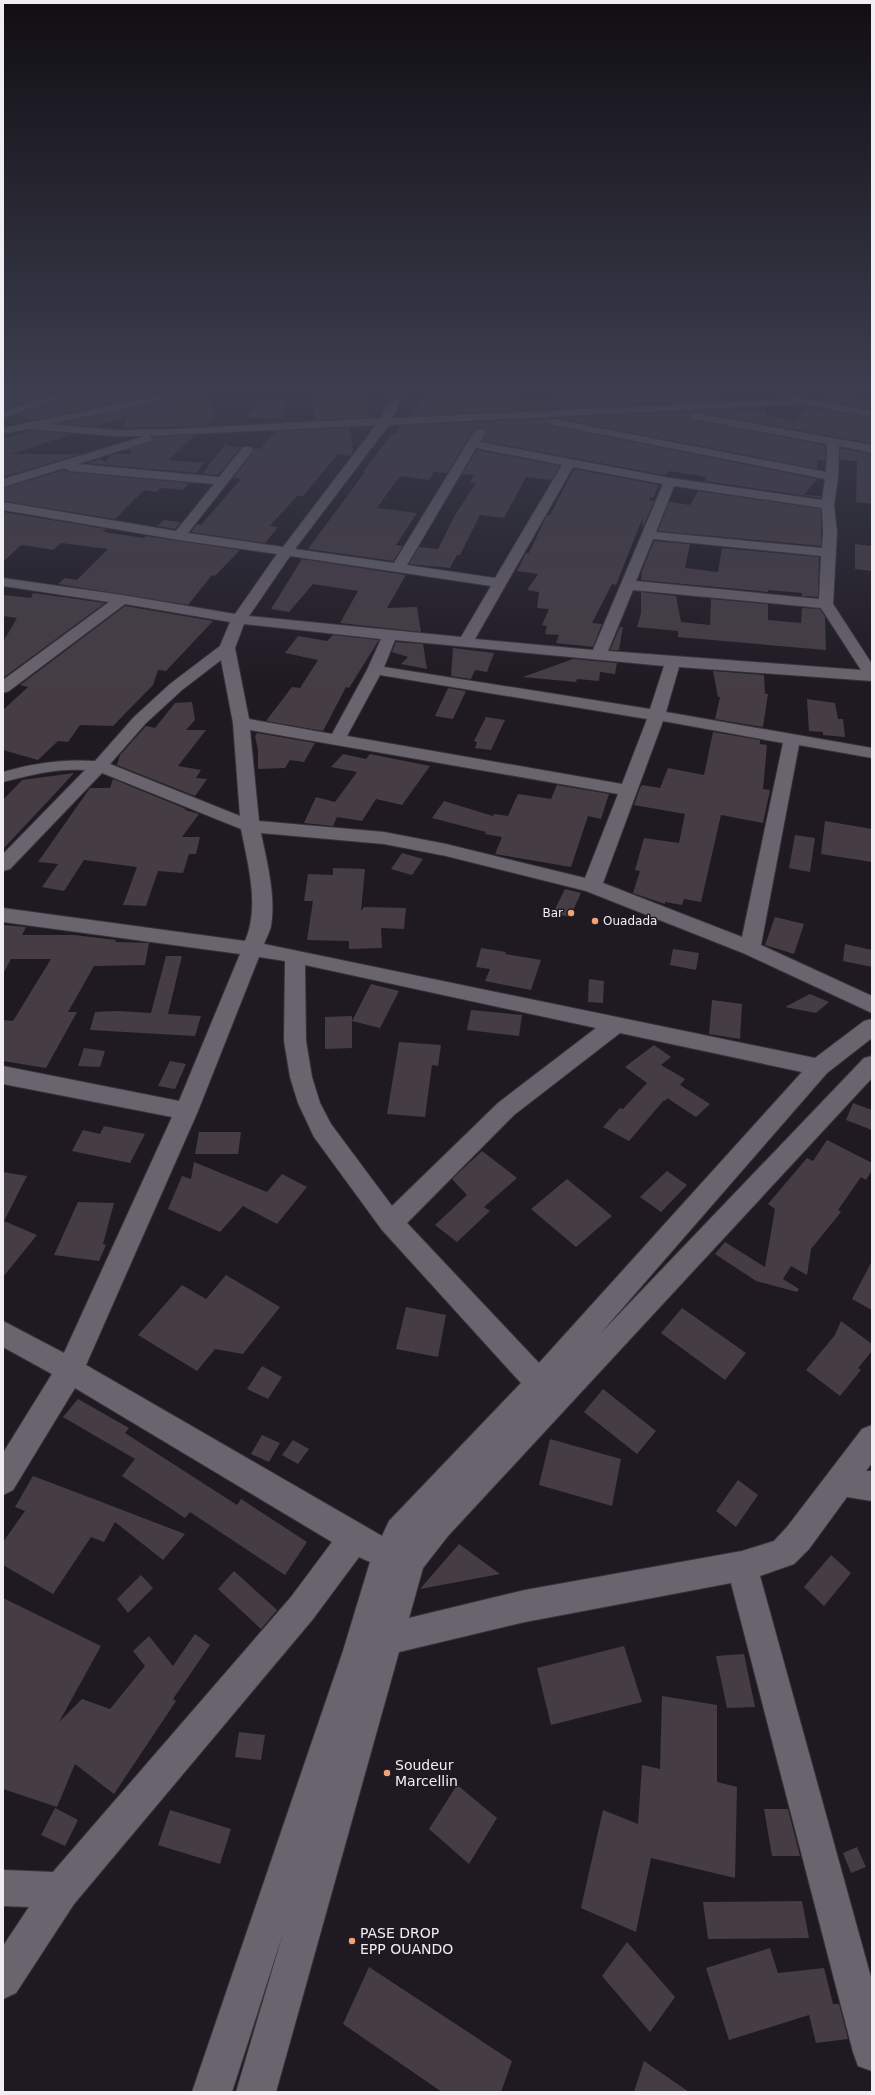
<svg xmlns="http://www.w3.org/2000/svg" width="875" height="2095" viewBox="0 0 875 2095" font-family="'DejaVu Sans',sans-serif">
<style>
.building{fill:#463d44}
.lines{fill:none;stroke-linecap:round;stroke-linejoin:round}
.minor-casing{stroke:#373439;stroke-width:2}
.minor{fill:#6a646e;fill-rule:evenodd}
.poi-dot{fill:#f0a378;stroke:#1f1a22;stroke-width:1.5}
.labels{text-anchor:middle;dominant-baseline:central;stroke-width:3;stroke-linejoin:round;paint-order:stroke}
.poi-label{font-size:12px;fill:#f1eef3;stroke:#1f1a22;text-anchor:end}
.near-poi-label{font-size:14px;fill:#f1eef3;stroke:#1f1a22;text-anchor:start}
</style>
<rect width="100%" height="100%" fill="#1f1a22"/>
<path class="building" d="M9 392 22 393 55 392 6 408 3 407V395Z
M75 392H168L31 420 19 414 73 395Z
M195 392H208L216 415 205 426 122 428 128 415 94 427 61 423 189 396Z
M321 392H340L341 396 365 395 370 417 315 420 311 395H322Z
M431 392H521L522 400 563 398 562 396 603 393 602 392H624L628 397H651L653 392H696L726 400 412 416 413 410Z
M823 394 872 400V409L822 400Z
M259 401H287L283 418H246Z
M807 407 872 418V443L694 412 687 415 694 420 825 445V461L817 460V469L557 418 731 409 765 411 766 416 796 420Z
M552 418 547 423 554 426 817 479 804 495 821 496V498L704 481 707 477 669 471 665 475 482 441 487 432 479 428 473 431 447 473 434 472 429 480 400 476 377 508 417 513 396 545 403 546 393 561 308 549 365 472H363L392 434H396L400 426Z
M350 428 353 452 351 456 338 454 303 496H297L270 526 278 527 265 543 191 532 197 524 201 525 241 479 233 478 252 454 254 448 260 449 276 431Z
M31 431 72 434 11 454H81L3 477V438Z
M195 435 168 460 204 463 196 473 86 463 100 459 106 462 109 456 115 454H132L129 449 151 442 154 439 153 437Z
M226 443 228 446 241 447 218 475 202 474Z
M840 448 872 454V504L856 502 857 461 840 460Z
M477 450 560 466 552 480 526 477 504 518 480 515 460 555H457L450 568 409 564 419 547 438 549 455 515 476 483 470 482 474 475 462 474Z
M574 469 659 485 653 498 650 497 649 500 654 501 642 529 643 517 616 585 612 584 592 623 602 624 593 647 556 643 559 635 545 634 547 626 542 625 549 609 537 608 539 592 527 590 538 574 517 571 526 553H529L547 515H550Z
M64 470 69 472 189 483 183 490 160 488 157 492 144 490 115 519 3 501V488Z
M698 491 821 509V546L658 531 669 502 690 505Z
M3 512 106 529 103 532 144 538 146 536 240 550 215 576 212 575 188 605 58 584 65 578 77 580 108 549 61 543 53 550 23 545 20 546 3 562Z
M164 520 181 522 175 529 157 526Z
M654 541 690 544 685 568 718 572 722 548 819 557 818 597 802 596V593L768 590V592L641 580 642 571Z
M855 544 872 546V571L855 569Z
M302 559 406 575 387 608 417 607 421 632 340 623 358 591 313 584 289 612 271 609Z
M641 592 676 596 681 622 710 625 711 599 768 604V620L801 623 802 608 820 609 825 617 826 650 678 637V631L637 627 641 613Z
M33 593 105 603 3 678V642L17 618 3 616V595L31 598Z
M125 606 213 621 166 671 158 670 153 685 113 726 80 725 68 742 58 741 38 760 3 750V710L28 687 20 685Z
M620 627H623L619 650H610Z
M333 635 379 640 349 688 346 687 323 731 266 721 292 687 300 688 318 660 285 653 298 636 327 641Z
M396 642 423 644 427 669 401 664 408 657 392 652Z
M453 648 494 653 487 672 475 670 471 679 451 676Z
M573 659 617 663 615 674 600 672 599 681 577 679 576 682 523 677Z
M713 671 764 675 765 694H768L763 727 715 719 720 697H718Z
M448 688 466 691 453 719 435 716Z
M807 699 835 703 838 719H843L845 737 823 735V732L809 731Z
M192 702 195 720 186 730H206L178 766 201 770 196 778 207 779 195 796 117 765 120 755 146 726 155 728 175 703Z
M486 717 505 720 491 750 475 748 477 742 474 741Z
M713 732 760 740V744L767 745 763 789 770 790 763 823 721 815 701 902 684 899 682 905 665 902V904L633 893 640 871 635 870 644 838 679 843 685 814 634 805 640 788 642 785 660 788 668 768 704 775Z
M257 733 315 743 304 762 290 760 285 768 258 769V750L255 736Z
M343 754 366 759 370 754 430 766 402 805 376 799 362 821 337 817 333 826 304 823 316 797 335 802 357 772 331 767Z
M74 773 48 801 3 849V800L22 780Z
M113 779 186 809 185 810 199 814 182 837H200L196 854H189L183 873 158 871 146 906 123 905 137 867 84 860 64 891 42 887 58 864 38 862 90 788H110Z
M557 785 609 794 601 819 588 816 571 867 495 854 502 837 485 834 486 832 432 818 444 801 493 816 494 814 508 816 518 794 551 799Z
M825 821 872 829V862L821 854Z
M795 835 815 838 810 872 789 868Z
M402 853 423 859 412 875 391 869Z
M333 868 365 869 361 911 364 907 406 908 404 929 381 928 382 948 349 949V941L307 940 313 901H304L308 874 333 875Z
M565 889 581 893 570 917 553 913Z
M775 917 804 924 794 954 765 945Z
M3 925 26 927 22 935H74L116 940 115 942 149 943 145 965 94 966 68 1012H77L46 1068 3 1061V1020L13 1021 51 959H11L3 974Z
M845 944 872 950V967L843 961Z
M481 948 506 952 505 954 541 960 531 990 485 981 490 969 476 967Z
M673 949 699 953 696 970 670 965Z
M166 956H182L168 1014 201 1016 195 1036 90 1030 95 1012 118 1011 151 1013Z
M589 979 604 981 603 1003 588 1002Z
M371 984 399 991 380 1028 352 1021Z
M810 994 829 1002 816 1013 785 1007Z
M712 1000 742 1004 740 1039 709 1034Z
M471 1010 522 1015 519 1036 467 1030Z
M352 1016V1048L325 1049V1017Z
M399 1042 441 1045 438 1066 432 1065 425 1117 387 1114Z
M654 1045 671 1057 661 1065 685 1079 680 1085 710 1104 696 1117 667 1098 666 1101 664 1100 629 1141 603 1127 620 1108 623 1109 647 1083 625 1067Z
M84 1048 105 1051 100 1067 78 1066Z
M170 1061 186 1064 175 1089 158 1086Z
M853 1103 872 1110V1130L846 1120Z
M104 1126 145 1134 130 1163 72 1151 83 1130 100 1134Z
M199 1132H241L238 1154H195Z
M827 1140 872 1163V1170L866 1180 861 1177 838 1210 841 1212 811 1249 807 1275 791 1266 783 1279 799 1289 797 1292 756 1281 715 1254 725 1242 765 1267 775 1209 768 1204 807 1158 813 1161Z
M482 1151 517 1178 484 1207 490 1211 457 1242 435 1225 467 1195 452 1179Z
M194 1162 267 1192 282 1174 307 1187 277 1224 243 1206 220 1232 168 1209 182 1176 191 1179Z
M667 1171 687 1185 661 1212 640 1197Z
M3 1172 27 1176 4 1221 37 1235 3 1277Z
M567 1179 612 1216 576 1247 531 1209Z
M78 1202 114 1203 103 1244 106 1245 99 1261 54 1255Z
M872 1261V1310L852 1299Z
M226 1275 280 1307 243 1354 215 1349 197 1371 138 1335 182 1285 206 1299Z
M406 1307 446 1315 438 1357 396 1349Z
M682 1308 746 1353 725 1380 661 1333Z
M841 1321 872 1344V1351L858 1368 861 1370 840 1396 806 1370 835 1335Z
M262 1366 282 1377 268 1399 247 1389Z
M603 1389 656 1431 637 1454 584 1412Z
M78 1399 129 1428 125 1433 237 1505 241 1499 307 1542 285 1575 190 1512 185 1518 122 1476 135 1459 63 1417Z
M262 1435 280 1443 269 1462 251 1454Z
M550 1439 621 1459 612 1506 539 1485Z
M293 1440 309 1449 298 1464 282 1455Z
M33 1476 91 1498 185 1534 163 1560 115 1522 104 1542 91 1537 53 1594 3 1565V1542L25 1511 15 1507Z
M738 1480 758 1495 736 1527 716 1511Z
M459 1544 500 1574 420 1589Z
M831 1555 851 1573 824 1606 804 1587Z
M234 1571 277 1610 261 1629 218 1589Z
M141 1575 153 1588 128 1613 117 1599Z
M3 1598 101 1646 59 1722 82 1699 110 1709 145 1666 133 1651 149 1636 173 1666 195 1634 210 1645 173 1699 176 1701 114 1794 75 1764 57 1807 3 1789Z
M624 1646 642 1702 551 1725 537 1668Z
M744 1654 755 1707 727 1708 716 1656Z
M662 1696 717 1705V1782L737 1787 735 1878 651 1858 636 1932 581 1908 603 1810 638 1824 642 1765 660 1769Z
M239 1732 265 1735 261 1760 235 1757Z
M457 1785 497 1818 469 1864 429 1829Z
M55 1808 78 1820 65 1846 41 1835Z
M764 1809H788L800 1856H772Z
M170 1810 231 1829 220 1864 158 1845Z
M857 1847 866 1867 851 1873 843 1853Z
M802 1901 809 1938 708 1939 703 1902Z
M627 1942 675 1997 650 2032 602 1976Z
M770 1948 778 1973 824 1968 833 2004H839L848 2039 816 2043 809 2015 729 2040 706 1968Z
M369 1967 512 2061 501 2092H442L343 2024Z
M644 2061 689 2092H634Z"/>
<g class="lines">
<g class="minor-casing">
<path id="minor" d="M59 392H74L73 394 3 418V411Z
M174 392H194L189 395 51 424 114 430 173 429 381 418 393 392H403L393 418 786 399 791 396 872 411V417L802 404 389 425 295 549 394 563 474 432 480 429 486 432 480 442 670 478 822 500 825 479 554 425 548 422 554 419 826 472 827 444 694 419 688 416 694 413 872 445V453L839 446 838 477 834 505 837 532 833 604 872 664V681L679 667 666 712 872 748V758L799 745 761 945 872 996V1013L743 953 586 891 446 856 384 844 261 833C267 863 276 895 271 926 270 932 266 938 264 944L815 1058 864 1021 872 1019V1038L827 1073 600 1334 864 1058 872 1056V1078L448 1536 423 1568 409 1618 525 1590 742 1551 774 1541 787 1527 862 1429 872 1425V1463L866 1471H872V1501L847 1497 809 1549 794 1564 760 1576 872 1981V2071L858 2066 853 2052 731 1583 525 1622 399 1652 276 2092H236L284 1930 232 2092H192L343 1651 370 1562 359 1557 313 1619 74 1904 16 1993 3 1999V1946L29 1907 3 1906V1870L53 1872 291 1597 332 1542 75 1388 13 1490 3 1495V1453L52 1374 3 1347V1321L64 1353 172 1117 3 1084V1066L179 1101 240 954 3 922V908L245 941C260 906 248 865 241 829L102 773 10 869 3 871V854L85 770C56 768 31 775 3 782V772C34 763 62 759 95 761L134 717 170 684 220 646 230 622 125 604 9 691 3 693V680L109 602 3 586V578L122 595 235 614 277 554 179 540 3 510V502L176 531 214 484 69 471 64 468 3 487V479L145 436H114L27 429 3 434V428ZM376 425 283 547 188 533 251 453 253 450 251 447H243L219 477 78 464 151 441 153 439 149 436ZM476 448 562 465 495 578 407 565ZM573 467 663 484 593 650 475 639ZM674 486 822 508 823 532 822 548 656 532ZM653 539 821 556 819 599 636 581ZM290 556 491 586 461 637 249 616ZM633 590 821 608 861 670 608 651ZM244 624 381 639 367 670 332 734 249 719 235 648ZM395 640 664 666 650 709 384 667ZM221 660 233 723 240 816 110 764 146 723 182 690ZM380 675 647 719 622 784 347 736ZM663 721 783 743 742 937 603 883ZM250 730 618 794 585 878 446 844 384 832 259 821ZM259 957 285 961 284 1041 290 1077 298 1103 314 1137 382 1230 521 1383 389 1521 382 1536 86 1365 198 1111ZM305 965 596 1028 498 1103 392 1206 331 1124 320 1103 312 1077 306 1041ZM620 1033 802 1072 539 1363 407 1223 514 1115Z"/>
</g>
<use href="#minor" class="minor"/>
</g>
<linearGradient id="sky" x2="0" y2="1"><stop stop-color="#110e13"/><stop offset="0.57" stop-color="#3c3e4f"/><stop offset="1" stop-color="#3c3e4f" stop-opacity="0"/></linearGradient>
<rect width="875" height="685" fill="url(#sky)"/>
<g class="poi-dot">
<circle cx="571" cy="913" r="4"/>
<circle cx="595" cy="921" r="4"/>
<circle cx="387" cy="1773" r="4"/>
<circle cx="352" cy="1941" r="4"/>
</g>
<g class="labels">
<g class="poi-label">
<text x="563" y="913">Bar</text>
<text x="603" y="921" text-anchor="start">Ouadada</text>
</g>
<g class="near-poi-label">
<text x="395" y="1765">Soudeur<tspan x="395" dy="16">Marcellin</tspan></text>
<text x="360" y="1933">PASE DROP<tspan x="360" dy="16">EPP OUANDO</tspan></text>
</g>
</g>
<rect width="875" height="2095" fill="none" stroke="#f1eef3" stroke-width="8"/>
</svg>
